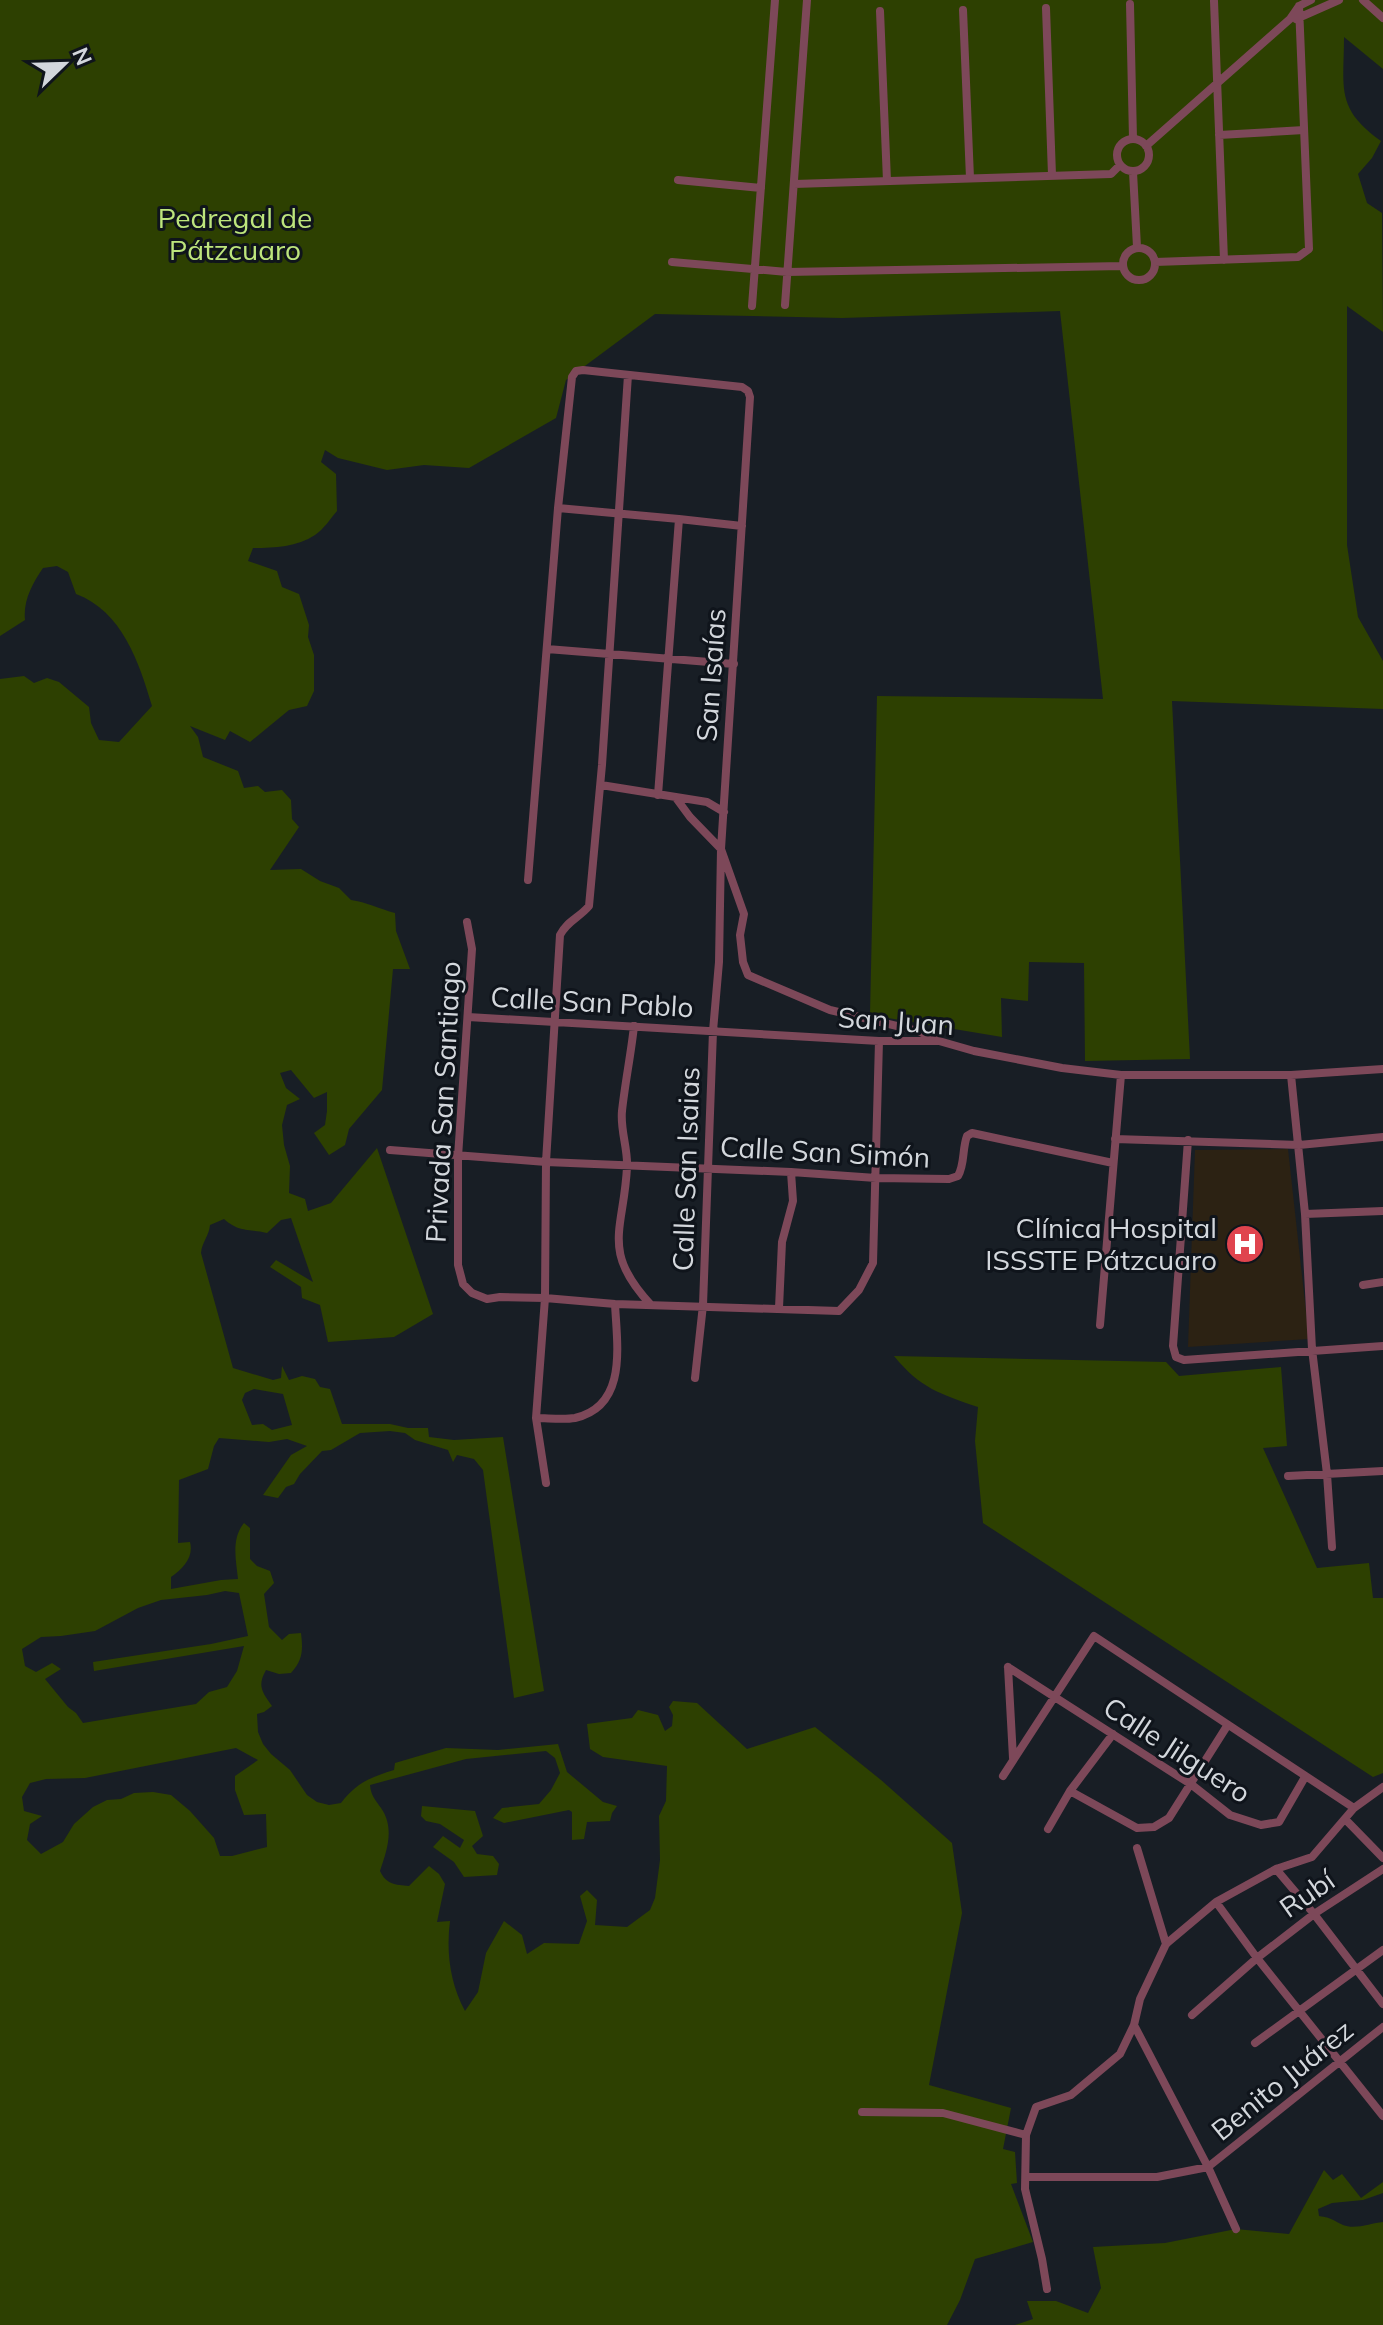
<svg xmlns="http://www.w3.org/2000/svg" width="1383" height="2325" viewBox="0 0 1383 2325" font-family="Mulish,sans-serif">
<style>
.medical{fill:#2c2213}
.green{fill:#2d4001;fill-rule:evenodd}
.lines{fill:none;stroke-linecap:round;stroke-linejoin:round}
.minor{stroke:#7d4859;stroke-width:8}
.labels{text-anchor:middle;stroke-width:6;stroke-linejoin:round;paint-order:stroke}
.park-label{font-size:28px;fill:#bde57c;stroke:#0f141b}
.street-label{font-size:28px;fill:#d3d7dc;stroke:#0f141b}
.poi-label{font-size:28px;fill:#d3d7dc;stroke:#0f141b;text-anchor:end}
</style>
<rect width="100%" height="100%" fill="#181e25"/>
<path class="medical" d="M1288,1149L1309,1339L1188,1347L1195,1150Z"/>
<path class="green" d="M0,0H1383V69L1344,37C1344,88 1335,108 1381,141L1372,158L1358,174L1367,203L1382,213L1383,332L1347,306V545L1358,617L1383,661V709L1172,701L1190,1059L1085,1061L1084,963L1029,962L1028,1001L1001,998L1002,1037L870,1015L877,696L1103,699L1060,311L842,318L655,314L566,380L556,418L469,468L424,465L387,470L338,458L325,450L321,462L336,474L337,511C331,518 324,529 315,535C297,547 274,548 253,548L248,561L277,571L282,587L299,594L309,625L308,637L314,655V691L307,706L289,710L250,742L230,731L225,740L190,726L198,737L203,757L238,771L244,788L258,786L265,792L282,790L291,800L292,819L299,827L270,870L301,869L320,881L339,888L351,900C366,902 380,909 395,913L396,931L410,969H393L382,1090L349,1129L345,1145L329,1155L314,1133L325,1125L327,1111V1092L314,1098L291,1070L280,1073L286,1088L300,1099L287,1105L282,1125L284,1145L290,1166L289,1193L305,1199L308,1211L331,1203L377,1148L433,1314L394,1337L328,1342L320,1305L302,1298L301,1287L270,1267L276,1260L313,1282L291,1218L281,1220L267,1233C247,1228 240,1233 224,1219L210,1225C209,1236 202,1242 201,1253L233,1368L273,1380L281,1378L282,1366L289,1380L302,1376L315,1379L320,1387L330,1389L342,1424H390L408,1428H428L429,1437L454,1440L503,1437L544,1691L514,1698L483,1470L474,1459L457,1455L453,1462L448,1450L415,1440L405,1433L390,1431L360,1433L331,1450L322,1451L300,1474L294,1484L286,1487L278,1498L263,1495L291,1455L307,1446L287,1439L269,1442L219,1438L214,1446L208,1469L179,1480L178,1543L190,1542C194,1557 183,1569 171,1577V1589L221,1580L238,1579C236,1560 231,1539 244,1523L250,1528V1559L257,1566L270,1571L274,1583L264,1594L269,1627L282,1640L289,1634L301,1633C303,1650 303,1660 291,1673L279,1674L266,1670C257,1686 262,1692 272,1706L264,1712L257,1714L258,1732L263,1744L271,1754L290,1770L307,1795L317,1802L329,1805L341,1803C356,1783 371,1777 394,1770L395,1763L446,1748L498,1750L558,1744L567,1772L603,1802L617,1806L612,1813L610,1821L587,1822L584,1839L572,1840V1812L569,1810L504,1823L493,1818L502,1808L539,1804L551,1790L560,1773L555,1758L546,1751L466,1759L370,1785C371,1796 375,1799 381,1808C395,1828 387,1850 380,1871C386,1884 395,1885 409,1886L429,1866L439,1874L445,1884L437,1922L450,1921C446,1952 450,1983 465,2011L478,1992L486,1953L504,1921L522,1935L527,1954L544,1943L579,1944L587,1921L580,1896L587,1890L597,1900L595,1925L627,1927L650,1910L655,1898L660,1860L659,1816L666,1801L667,1766L603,1757L590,1749L587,1724L632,1718L638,1710L658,1715L665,1731L672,1726L673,1715L669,1707L673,1701L697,1703L747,1749L815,1727L881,1780L952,1843L962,1913L929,2085L1011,2108L1003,2149L1015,2152L1017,2183L1011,2184L1033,2242L975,2259L960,2300L947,2325H0V679L24,676L34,683L47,678L59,682L89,707L91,723L99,740L119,742L152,706C139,662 122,611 76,594L68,572L57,566L43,568C32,584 23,601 25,620L0,636ZM254,1389L283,1394L292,1425L272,1430L263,1424L252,1425L242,1400L245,1393ZM225,1591L239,1593L248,1636L211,1644L93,1662L94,1671L244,1646L237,1671L227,1687L209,1692L196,1704L83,1723L76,1713L68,1707L45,1679L61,1669L52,1663L36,1672L25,1666L22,1649L41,1637L61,1636L95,1631L138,1608L161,1600L207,1595ZM236,1748L258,1760L235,1776V1790L244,1815L266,1814L267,1847L232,1856H220L214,1838L190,1811L171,1795L153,1792L134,1793L121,1799L107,1800L93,1807L74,1824L63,1842L41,1854L27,1840L30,1824L42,1816L24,1811L22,1797L30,1783L46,1779L85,1778Z
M894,1356L1166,1362L1179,1376L1281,1367L1287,1446L1263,1448L1317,1568L1369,1563L1373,1598H1383V1773L1373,1777L983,1523L975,1441L978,1407C940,1394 920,1388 894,1356Z
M422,1806L475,1811L483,1836L472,1846L477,1854L493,1856L499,1864L497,1875L464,1877L454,1862L433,1847L443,1836L460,1848L464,1840L440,1824L426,1821L421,1816Z
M1324,2170L1333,2180L1342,2174L1361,2198L1383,2182V2193L1363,2200L1332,2203L1318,2209L1319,2216C1333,2218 1332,2220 1343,2225C1355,2230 1371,2223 1383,2222V2325H1015L1033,2319L1027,2301H1056L1088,2313L1101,2288L1093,2247L1165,2243L1236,2229L1289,2234Z"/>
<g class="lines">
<path class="minor" d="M1363,0L1383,18
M1214,1L1224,260
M1130,4L1133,139
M1046,8L1052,175
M963,10L970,178
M880,11L887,181
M1296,19L1339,0
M1219,135L1304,130
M1117 155a16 16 0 1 1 32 0a16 16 0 1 1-32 0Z
M1146,146L1290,19L1299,6L1311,0
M1133,172L1137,247
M678,180L761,188
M794,184L1111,174L1120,165
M1123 264a16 16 0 1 1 32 0a16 16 0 1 1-32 0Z
M672,262L787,272L1122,266
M1155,262L1298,257L1309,249L1299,6
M785,305L807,0
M752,306L775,0
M558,508L679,519
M547,649L734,664
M601,785L707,802L724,812
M658,795L679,519L742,526
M676,798L690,817L721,849L744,914L740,935L743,962L748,975L830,1010L918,1031L937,1040
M528,880L558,508L572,377L576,371L583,370L742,387L748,391L750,397L721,849L719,962L713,1031L703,1305L695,1378
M467,922L472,949L458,1157V1265L463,1284L472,1293L487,1299L500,1297L545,1298L615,1304L839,1311L859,1290L873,1263L879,1041
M468,1017L879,1041H939L974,1051L1062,1068L1121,1075H1291L1383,1069
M634,1026C631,1054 625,1083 622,1111C620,1130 628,1148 627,1167C624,1230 600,1250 651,1305
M1291,1075L1305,1214L1312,1349L1327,1474L1332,1547
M1115,1139L1299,1145L1383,1137
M1188,1140L1173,1346L1176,1357L1184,1360L1383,1346
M390,1150L546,1162L791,1172L876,1178L949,1179L958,1176C965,1164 962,1149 967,1136L972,1133L1113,1163
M1305,1214L1383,1211
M1363,1285L1383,1282
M779,1308L782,1242L793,1201L791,1172
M1100,1325L1121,1075
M536,1418C548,1418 563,1420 575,1418C628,1406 617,1345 615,1304
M1288,1476L1383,1471
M546,1483L536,1418L545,1298L546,1162L560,935C567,921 579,918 589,906L602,765L628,375
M1008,1667L1192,1785L1230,1815L1261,1825L1279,1822L1305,1777
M1008,1667L1013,1758
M1003,1776L1094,1636L1354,1808
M1070,1791L1137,1828L1154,1827L1169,1818L1227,1726
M1345,1819L1383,1858
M1048,1829L1070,1791L1113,1734
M1137,1848L1166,1944
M1276,1869L1314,1914L1383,2004
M1216,1902L1257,1958L1383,2116
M1192,2015L1257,1958L1314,1914L1383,1869
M1134,2025L1208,2167L1236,2229
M1255,2043L1383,1950
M862,2112L943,2113L1026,2135
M1026,2177H1157L1208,2167L1383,2027
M1047,2289L1042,2259L1025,2189L1026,2135L1036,2107L1071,2095L1120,2054L1134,2025L1140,1999L1166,1944L1216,1902L1276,1869L1312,1857L1354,1808L1383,1787"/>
</g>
<defs>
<g id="hospital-disc" transform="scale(2)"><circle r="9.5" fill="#e0444e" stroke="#0f141b"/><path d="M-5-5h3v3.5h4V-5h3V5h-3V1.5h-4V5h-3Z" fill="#fff"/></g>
</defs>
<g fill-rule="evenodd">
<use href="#hospital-disc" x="1245" y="1244"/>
</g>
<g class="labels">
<g class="park-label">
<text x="235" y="228">Pedregal de<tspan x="235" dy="32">Pátzcuaro</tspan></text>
</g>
<g class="street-label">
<text transform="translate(711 675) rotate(-86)" y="10">San Isaías</text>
<text transform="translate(592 1002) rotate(3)" y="10">Calle San Pablo</text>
<text transform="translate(896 1021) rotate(4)" y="10">San Juan</text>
<text transform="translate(443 1102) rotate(-87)" y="10">Privada San Santiago</text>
<text transform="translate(825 1152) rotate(3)" y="10">Calle San Simón</text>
<text transform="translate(686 1169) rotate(-88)" y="10">Calle San Isaias</text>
<text transform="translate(1177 1750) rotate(33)" y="10">Calle Jilguero</text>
<text transform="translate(1307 1894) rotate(-35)" y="10">Rubí</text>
<text transform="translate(1282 2080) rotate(-39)" y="10">Benito Juárez</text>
</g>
<g class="poi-label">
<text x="1217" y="1238">Clínica Hospital<tspan x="1217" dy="32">ISSSTE Pátzcuaro</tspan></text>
</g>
</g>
<g transform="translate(64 64) rotate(67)" stroke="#0f141b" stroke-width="6" paint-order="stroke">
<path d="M0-6L14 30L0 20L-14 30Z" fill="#d3d7dc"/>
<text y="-12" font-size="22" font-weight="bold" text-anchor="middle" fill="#d3d7dc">N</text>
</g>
</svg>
